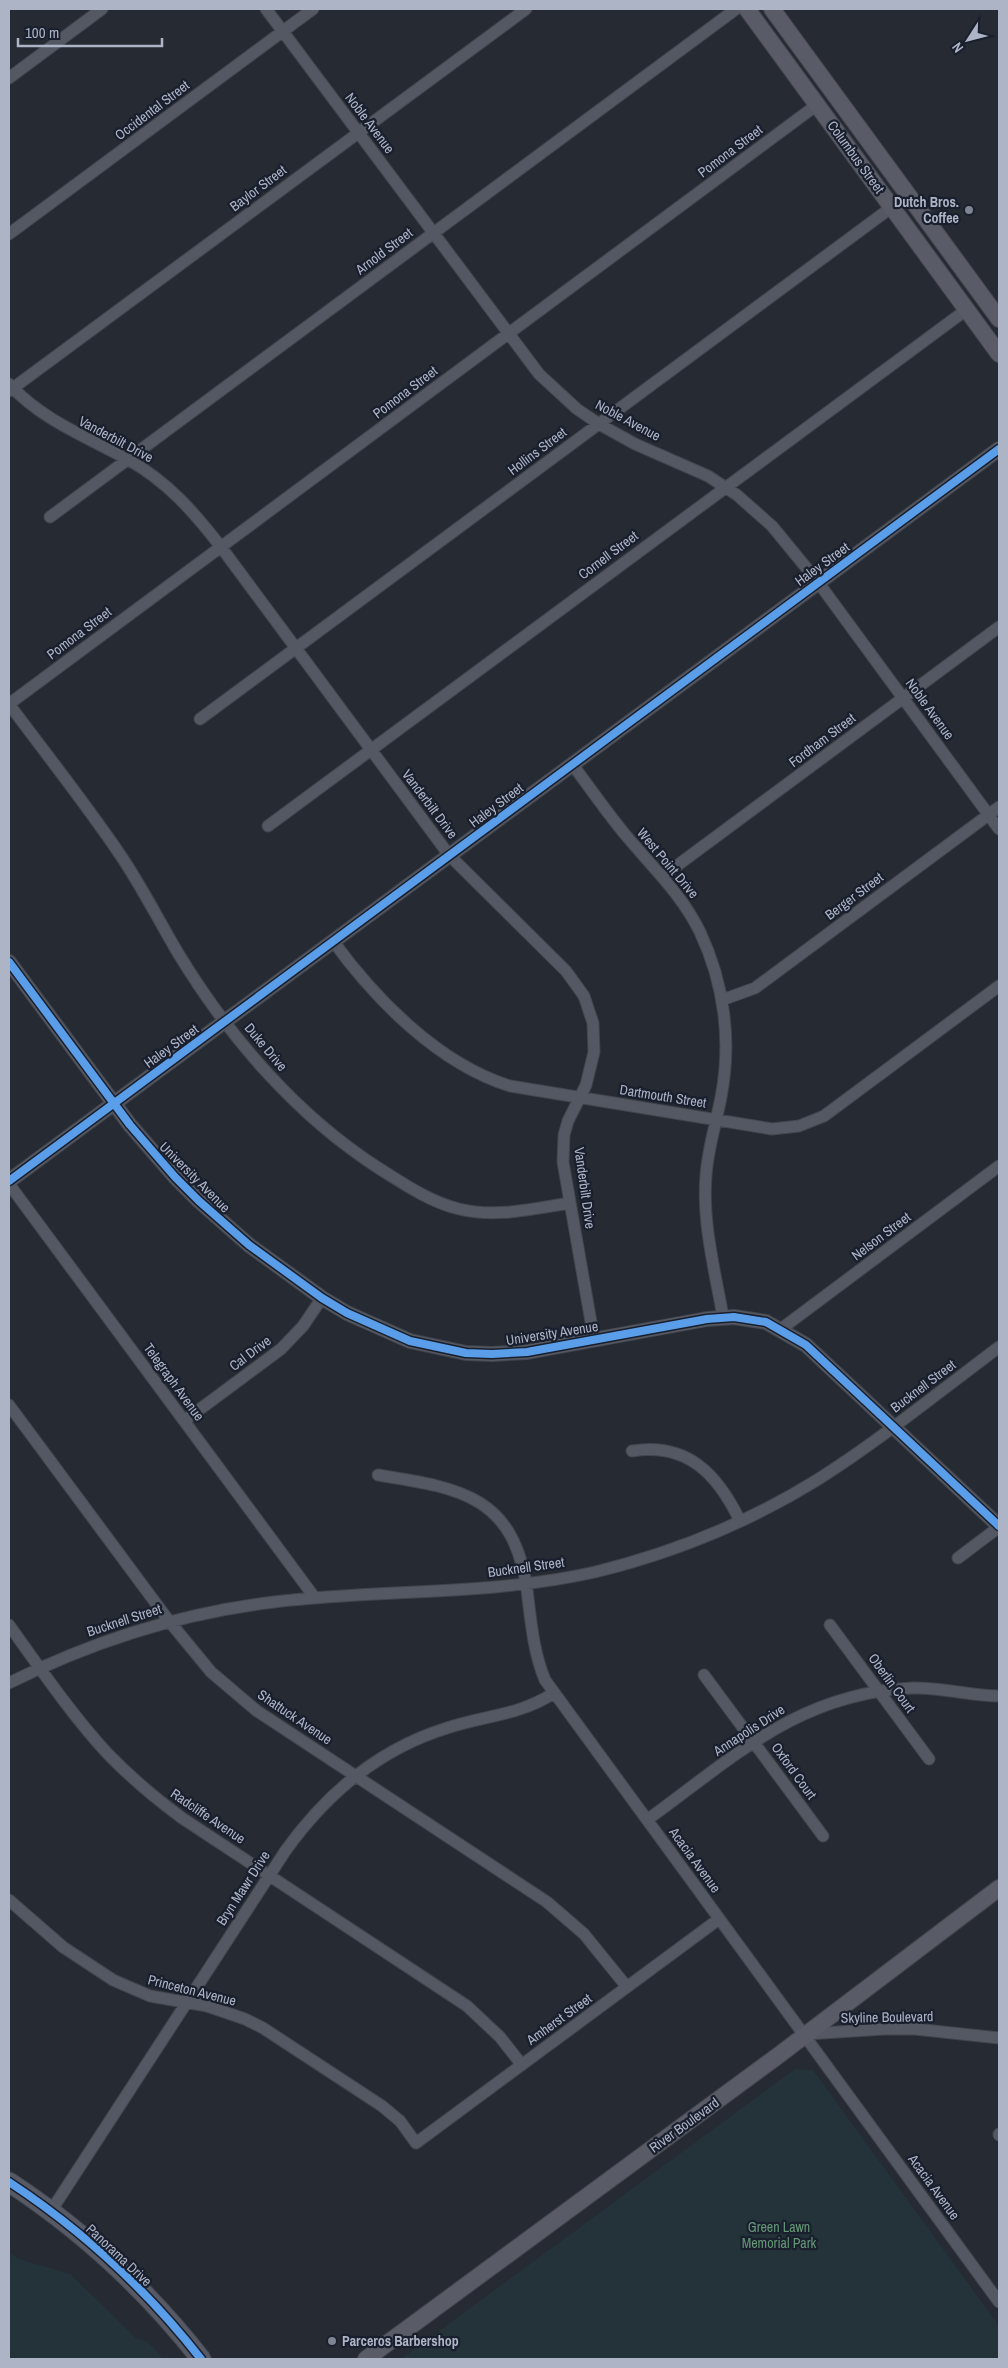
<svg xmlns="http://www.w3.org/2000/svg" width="1008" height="2368" viewBox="0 0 1008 2368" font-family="'Archivo Narrow',sans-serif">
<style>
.green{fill:#233339}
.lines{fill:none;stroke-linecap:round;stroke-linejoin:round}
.minor-casing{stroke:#42454c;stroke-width:13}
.tertiary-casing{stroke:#42454c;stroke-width:16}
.secondary-casing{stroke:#42454c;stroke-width:18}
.primary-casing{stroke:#434750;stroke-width:21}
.minor{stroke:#545862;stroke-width:11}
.tertiary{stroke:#545862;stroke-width:14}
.secondary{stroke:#595c66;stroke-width:16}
.primary{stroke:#575a64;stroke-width:19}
.cycleway-casing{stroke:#191f2d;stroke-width:11}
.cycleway{stroke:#5a9eea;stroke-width:8}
.poi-dot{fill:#7e8493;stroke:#191f2d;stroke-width:2}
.labels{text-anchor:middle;stroke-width:4.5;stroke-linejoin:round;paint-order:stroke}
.street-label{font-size:14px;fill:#adb4c6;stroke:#191f2d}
.poi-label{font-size:14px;font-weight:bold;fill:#adb4c6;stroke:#191f2d;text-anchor:end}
.park-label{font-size:14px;fill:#649776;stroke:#191f2d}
</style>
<rect width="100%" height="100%" fill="#262a33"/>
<path class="green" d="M795,2069L813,2070L999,2326V2359H401Z
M9,2252L19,2259L70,2274L136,2338C149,2341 156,2349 163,2359H9Z"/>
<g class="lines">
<g class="minor-casing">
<path id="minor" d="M266,9L539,374L577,409L599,424L635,444L708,476L737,495L772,526L818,582L999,829
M9,78L102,9
M9,234L313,9
M9,384C42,420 85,436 127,459C167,481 194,512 221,547L449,855L566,971L584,996L593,1023L594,1052L586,1085L568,1121L564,1135L563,1162L594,1339
M9,391L526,9
M50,517L736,9
M9,704L818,104
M9,704C46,754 86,804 121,856C142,887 159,921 178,953C229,1037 297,1116 380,1169C404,1184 430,1202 459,1209C496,1218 532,1209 570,1203
M200,719L892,207
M572,764C591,789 609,816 629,839C655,870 682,895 700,932C724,983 732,1041 721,1097C716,1124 708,1148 706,1175C702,1223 715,1271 723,1317
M268,826L966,310
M663,876L999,627
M333,941C376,1000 439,1064 510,1086L772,1129L799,1126L824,1116L999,986
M722,1000L755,988L999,807
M9,1184L315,1598
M781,1329L999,1166
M9,1405L169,1621L211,1672L257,1711L547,1902L584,1934L627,1987
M184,1421L281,1349L303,1326L322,1298
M632,1451C688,1442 718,1475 740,1521
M378,1475C459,1488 514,1495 527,1590C531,1621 533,1651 545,1680L999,2302
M958,1558L999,1527
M9,1625C40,1668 71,1714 107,1753C130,1777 155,1798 182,1818L467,2006L500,2037L522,2065
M830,1625L929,1759
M704,1675L823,1836
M9,1683C93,1641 181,1613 274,1602C381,1589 489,1596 595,1572C673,1553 749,1522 817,1480C880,1440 939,1392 999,1347
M647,1820C734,1757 799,1693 912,1688C942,1687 970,1696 999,1696
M9,1900L63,1947L113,1980L150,1996L207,2006L245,2019L263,2028L382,2106L400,2121L416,2143L719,1919
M807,2034L884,2029H915L999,2038
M999,2134V2135
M51,2211L286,1850C327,1793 379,1749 447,1728C486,1715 518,1716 554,1693"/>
</g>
<g class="tertiary-casing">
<path id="tertiary" d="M9,962L130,1125L175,1177L199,1201L249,1245L322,1298L347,1313L410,1341L466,1353L492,1354L527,1352L707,1319L734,1317L766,1322L806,1345L999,1526
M9,1181L999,449"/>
</g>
<g class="secondary-casing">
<path id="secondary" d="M747,9L999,354
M772,9L999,319
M366,2359L779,2055L999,1888"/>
</g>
<g class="primary-casing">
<path id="primary" d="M9,2182C82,2230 147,2290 201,2359"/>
</g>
<use href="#minor" class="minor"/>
<use href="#tertiary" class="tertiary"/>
<use href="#secondary" class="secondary"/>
<use href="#primary" class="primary"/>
<g class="cycleway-casing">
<path id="cycleway" d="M9,962L130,1125L175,1177L199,1201L249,1245L322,1298L347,1313L410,1341L466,1353L492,1354L527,1352L707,1319L734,1317L766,1322L806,1345L999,1526
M9,1181L999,449
M9,2182C82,2230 147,2290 201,2359"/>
</g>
<use href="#cycleway" class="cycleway"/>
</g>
<g class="poi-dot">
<circle cx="969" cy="210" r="5"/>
<circle cx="332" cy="2341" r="5"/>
</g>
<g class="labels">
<g class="street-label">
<text transform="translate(152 110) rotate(-37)" y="5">Occidental Street</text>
<text transform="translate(370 123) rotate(53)" y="5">Noble Avenue</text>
<text transform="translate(730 151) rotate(-37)" y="5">Pomona Street</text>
<text transform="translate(856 157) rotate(54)" y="5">Columbus Street</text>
<text transform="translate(258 188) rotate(-37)" y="5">Baylor Street</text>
<text transform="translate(384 251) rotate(-37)" y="5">Arnold Street</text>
<text transform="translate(405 392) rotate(-37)" y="5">Pomona Street</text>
<text transform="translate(628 420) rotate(28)" y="5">Noble Avenue</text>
<text transform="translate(116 439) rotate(28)" y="5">Vanderbilt Drive</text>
<text transform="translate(537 451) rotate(-37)" y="5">Hollins Street</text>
<text transform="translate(608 555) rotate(-37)" y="5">Cornell Street</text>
<text transform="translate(822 564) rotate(-36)" y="5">Haley Street</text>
<text transform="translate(79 633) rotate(-37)" y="5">Pomona Street</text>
<text transform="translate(930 709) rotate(54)" y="5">Noble Avenue</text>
<text transform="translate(822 740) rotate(-37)" y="5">Fordham Street</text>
<text transform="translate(430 804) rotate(53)" y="5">Vanderbilt Drive</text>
<text transform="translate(496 805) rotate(-37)" y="5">Haley Street</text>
<text transform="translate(668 863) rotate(50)" y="5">West Point Drive</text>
<text transform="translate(854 896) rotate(-37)" y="5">Berger Street</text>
<text transform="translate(171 1046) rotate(-36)" y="5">Haley Street</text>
<text transform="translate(266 1047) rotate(50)" y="5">Duke Drive</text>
<text transform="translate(663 1096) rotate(9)" y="5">Dartmouth Street</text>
<text transform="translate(195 1177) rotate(45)" y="5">University Avenue</text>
<text transform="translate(585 1188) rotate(82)" y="5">Vanderbilt Drive</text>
<text transform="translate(881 1236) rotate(-37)" y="5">Nelson Street</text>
<text transform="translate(552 1333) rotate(-9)" y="5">University Avenue</text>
<text transform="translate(250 1353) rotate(-37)" y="5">Cal Drive</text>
<text transform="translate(174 1382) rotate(54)" y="5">Telegraph Avenue</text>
<text transform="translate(923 1386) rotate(-37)" y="5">Bucknell Street</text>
<text transform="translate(526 1567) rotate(-8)" y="5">Bucknell Street</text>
<text transform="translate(124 1620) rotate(-18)" y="5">Bucknell Street</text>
<text transform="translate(892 1683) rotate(54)" y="5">Oberlin Court</text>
<text transform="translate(295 1717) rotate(34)" y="5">Shattuck Avenue</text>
<text transform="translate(749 1730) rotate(-33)" y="5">Annapolis Drive</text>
<text transform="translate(794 1771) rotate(54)" y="5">Oxford Court</text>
<text transform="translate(208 1816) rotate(34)" y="5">Radcliffe Avenue</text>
<text transform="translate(695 1860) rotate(54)" y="5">Acacia Avenue</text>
<text transform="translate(243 1888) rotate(-57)" y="5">Bryn Mawr Drive</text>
<text transform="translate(192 1990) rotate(14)" y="5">Princeton Avenue</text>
<text transform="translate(887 2017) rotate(-1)" y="5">Skyline Boulevard</text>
<text transform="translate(559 2019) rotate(-36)" y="5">Amherst Street</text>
<text transform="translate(684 2125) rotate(-36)" y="5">River Boulevard</text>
<text transform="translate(934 2187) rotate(54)" y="5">Acacia Avenue</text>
<text transform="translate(119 2255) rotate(43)" y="5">Panorama Drive</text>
</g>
<g class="poi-label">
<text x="959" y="207">Dutch Bros.<tspan x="959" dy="16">Coffee</tspan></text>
<text x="342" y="2346" text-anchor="start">Parceros Barbershop</text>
</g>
<g class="park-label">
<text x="779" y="2232">Green Lawn<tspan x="779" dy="16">Memorial Park</tspan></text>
</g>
</g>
<rect width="1008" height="2368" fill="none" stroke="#adb4c6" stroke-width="20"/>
<g transform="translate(968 40) rotate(234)" stroke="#191f2d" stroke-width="4" paint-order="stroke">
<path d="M0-4L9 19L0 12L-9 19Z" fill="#adb4c6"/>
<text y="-8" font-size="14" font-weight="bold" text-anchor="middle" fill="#adb4c6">N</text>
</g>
<path d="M18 38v8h144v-8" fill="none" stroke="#adb4c6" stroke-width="2.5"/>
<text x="25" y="38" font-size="15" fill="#adb4c6" stroke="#191f2d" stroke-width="4" paint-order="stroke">100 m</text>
</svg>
